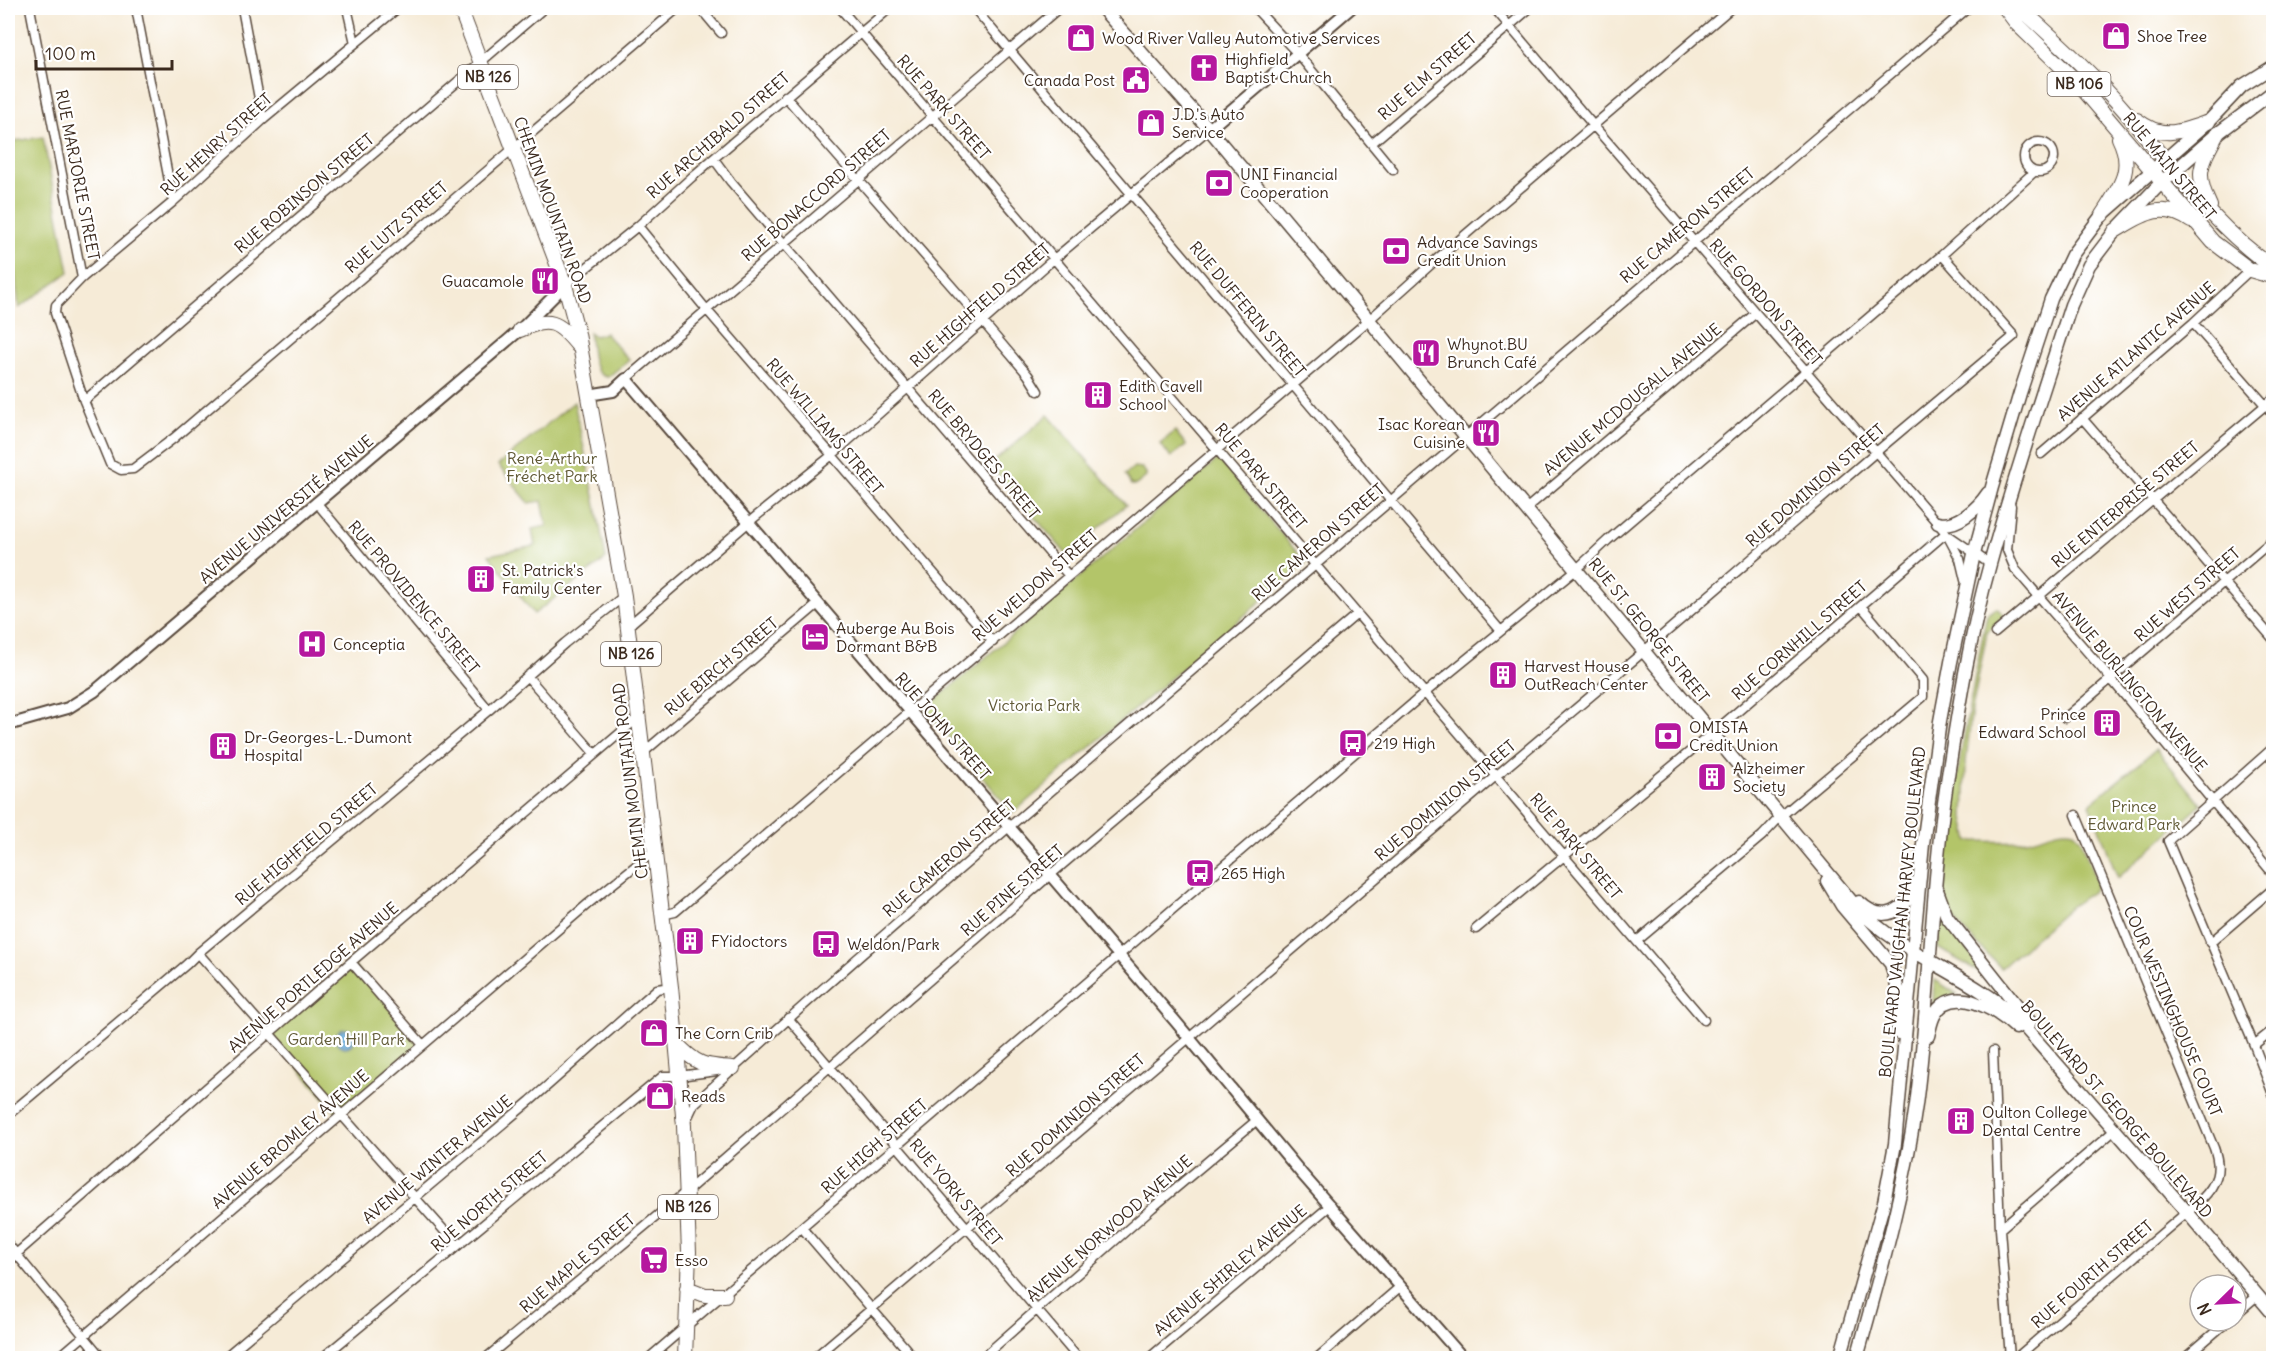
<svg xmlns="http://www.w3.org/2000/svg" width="2281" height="1366" viewBox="0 0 2281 1366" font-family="Delius,sans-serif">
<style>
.green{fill:#b3c569;stroke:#777844;stroke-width:1.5}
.water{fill:#5ea3d3;stroke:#4c6678;stroke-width:1.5}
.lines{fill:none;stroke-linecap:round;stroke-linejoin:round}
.minor-casing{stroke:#57473a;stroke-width:11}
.tertiary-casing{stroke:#57473a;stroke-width:14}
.secondary-casing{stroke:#57473a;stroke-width:15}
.primary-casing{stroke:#57473a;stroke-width:16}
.minor{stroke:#fff;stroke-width:8}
.tertiary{stroke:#fff;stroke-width:10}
.secondary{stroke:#fff;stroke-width:12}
.primary{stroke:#fff;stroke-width:14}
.labels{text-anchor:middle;stroke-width:4.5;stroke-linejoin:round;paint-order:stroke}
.shield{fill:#fff;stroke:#766a62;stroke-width:1.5}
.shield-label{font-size:15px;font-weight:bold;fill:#3b2a1e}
.poi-label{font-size:16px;fill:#3b2a1e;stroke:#fff;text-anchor:start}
.street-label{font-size:16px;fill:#3b2a1e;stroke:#fff}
.park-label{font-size:16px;fill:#5f5834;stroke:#fff}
</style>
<rect width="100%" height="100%" fill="#fff"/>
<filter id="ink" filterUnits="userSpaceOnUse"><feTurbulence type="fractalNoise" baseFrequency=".0167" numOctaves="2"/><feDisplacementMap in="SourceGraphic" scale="12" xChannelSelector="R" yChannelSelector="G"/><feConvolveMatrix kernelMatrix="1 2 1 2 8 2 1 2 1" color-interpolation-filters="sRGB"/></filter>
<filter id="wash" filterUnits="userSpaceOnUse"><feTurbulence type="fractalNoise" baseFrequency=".008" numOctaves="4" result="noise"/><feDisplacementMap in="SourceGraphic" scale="24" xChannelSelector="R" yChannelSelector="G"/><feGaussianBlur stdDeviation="1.35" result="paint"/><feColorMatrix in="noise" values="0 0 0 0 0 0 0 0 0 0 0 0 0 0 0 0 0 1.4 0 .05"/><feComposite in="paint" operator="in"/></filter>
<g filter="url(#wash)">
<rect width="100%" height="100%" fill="#f6ebd7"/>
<path class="green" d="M43,137L69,272L19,308L8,216V142Z
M589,332L595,336L605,333L629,360L608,377C590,376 592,347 589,332Z
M574,402C585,454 597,506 606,559L534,614L489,555L535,546L532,529L547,526L542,501L529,503L498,465Z
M1048,415L1126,505L1067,555L990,465Z
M1175,431L1186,445L1171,457L1160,444Z
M1218,459L1306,563L1013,813L925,709Z
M1134,467L1142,468L1146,473V477L1136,485H1131L1125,475Z
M1997,608L2004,616L1987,632L1971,715L1966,762L1964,818L1969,841C1988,841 2008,843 2027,840C2043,837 2057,827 2074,831L2081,840L2097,884L2092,892L2070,907L2001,968C1982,947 1952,926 1945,898C1940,878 1947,845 1950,825C1960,754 1973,684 1987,614Z
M2156,749L2201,804L2118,878L2090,804Z
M1944,921L1988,974L1986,976L1938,948L1940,924Z
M351,962L423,1045L340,1116L270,1035Z
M1934,980H1935L1957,994L1950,996L1933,1006Z"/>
<path class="water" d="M336 1038a9 9 0 1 1 18 0a9 9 0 1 1-18 0Z"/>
</g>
<g filter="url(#ink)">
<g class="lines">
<g class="minor-casing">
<path id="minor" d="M30,8L82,278
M136,8L173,202
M242,8L263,120
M347,8L355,43
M398,8L263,120L173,202L82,278L56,305L55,313L84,401L110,464L121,470L133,469L174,438L678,8
M700,8L721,33
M840,8L1704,1020
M974,8L1500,630
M1255,8L1298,54L1393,170
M1494,8L1593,125L1946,533L1960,559L1965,580
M785,96L983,322L1028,375L1038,391
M2024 157a15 15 0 1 1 30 0a15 15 0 1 1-30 0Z
M1372,143L1530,8
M714,159L731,182L1069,576
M638,226L706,309L993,642
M565,285L638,226L692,177L890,8
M2193,323L2274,415
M626,379L1059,8
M84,401L544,8
M2082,418L2274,640
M2041,454L2193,323L2250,270
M316,502L489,710
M2011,506L2007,550L2015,569L2111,679L2274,875
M1527,508L1756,313
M1951,537L1990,564
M628,626L749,522L831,456L1048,264L1209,129
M1995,633L2274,398
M527,676L594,753
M2065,718L2274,539
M2274,747L2168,841L2254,1045L2274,1097
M644,752L818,604
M662,915L675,912L1369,320L1437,259L1731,8
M1476,929L1722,725L1946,533
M1637,941L1762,836L1780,817L1923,697V680L1861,606
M2210,943L2274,888
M198,953L457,1245
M351,962L423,1045
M788,1018L1078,1358
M2254,1045L2274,1029
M1993,1051L2000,1229L2010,1358
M8,1115L187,964L198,953L489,710L565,643L624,596
M686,1121L694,1104C896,920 1106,745 1313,567C1531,380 1749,193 1968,8
M802,1228L914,1358
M2000,1229L2115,1130
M8,1244L102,1358
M8,1261L351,962L639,717
M2236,1314L2257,1296
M58,1358L589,903L654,851
M224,1358L530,1101L657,989L671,987
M322,1358L663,1076H679L717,1071
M486,1358L687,1191L1049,876L1357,614
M649,1358L1426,692L1577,569L1608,540L1942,255L2034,172
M814,1358L1497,775L1636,658L1876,452L2014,336L1942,255
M982,1358L1152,1208L1257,1120
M1149,1358L1331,1205
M1317,1358L1401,1286
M2016,1358L2201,1200C2217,1184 2222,1170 2214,1148L2076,815
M2185,1358L2228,1321"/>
</g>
<g class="tertiary-casing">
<path id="tertiary" d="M1209,129L1351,8
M588,395L613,391L626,379L1176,1022L1302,1174L1463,1358
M8,725L68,708L95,691L520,330L565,285"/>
</g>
<g class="secondary-casing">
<path id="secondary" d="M1102,8L1209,129L1369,320L1857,908C1902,954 1966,974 2014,1015L2187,1212L2274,1315
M1938,523C1957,528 1978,508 1988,493
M1827,881L1842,906L1891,964L1898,990V1033
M1937,890L1947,917L2030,1022
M1859,902C1883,925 1907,912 1914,883
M1928,1036C1930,1029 1931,1020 1935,1014C1953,982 1998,1011 2016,1028
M1840,1358L1884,1202L1895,1144L1923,844L1940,721L1951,662L1974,554L1992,487L2020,393L2051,299L2072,255L2102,215L2208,122L2242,86L2274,66
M1857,1358C1880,1275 1904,1192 1916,1105C1930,998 1931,889 1947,782C1958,709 1970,635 1990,564C2014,477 2043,391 2071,305L2089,265L2115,231L2162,182L2217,134L2274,91"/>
</g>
<g class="primary-casing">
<path id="primary" d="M460,8L565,285L578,334L624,596L671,987L684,1126L689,1252L685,1358
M2005,8L2017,24L2076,81L2213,242L2250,270L2274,277
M2020,8C2056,40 2092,73 2124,110C2171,165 2213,227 2274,268
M2137,120C2162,140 2180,132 2208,122
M2210,206C2194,173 2201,164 2217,134
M2102,215C2119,188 2135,170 2119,138
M2115,231C2142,215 2161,200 2191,221
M520,330C549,316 559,322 578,346
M676,1043C697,1065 703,1066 733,1068
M687,1288L705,1295H725"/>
</g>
<use href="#minor" class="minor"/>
<use href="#tertiary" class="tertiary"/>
<use href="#secondary" class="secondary"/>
<use href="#primary" class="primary"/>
</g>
</g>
<defs>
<g id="shop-square" transform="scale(1.5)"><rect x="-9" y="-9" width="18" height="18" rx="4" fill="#b5179e" stroke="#fff"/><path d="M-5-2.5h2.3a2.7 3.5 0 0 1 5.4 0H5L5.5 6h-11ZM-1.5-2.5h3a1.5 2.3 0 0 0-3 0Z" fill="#fff"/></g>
<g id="church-square" transform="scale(1.5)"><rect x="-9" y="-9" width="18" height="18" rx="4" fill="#b5179e" stroke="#fff"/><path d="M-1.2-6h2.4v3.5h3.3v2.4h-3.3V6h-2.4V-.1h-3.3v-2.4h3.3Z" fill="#fff"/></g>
<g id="civic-square" transform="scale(1.5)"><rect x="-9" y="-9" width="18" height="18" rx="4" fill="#b5179e" stroke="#fff"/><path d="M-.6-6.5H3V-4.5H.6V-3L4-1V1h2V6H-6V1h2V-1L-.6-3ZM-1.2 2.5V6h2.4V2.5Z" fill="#fff"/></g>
<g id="bank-square" transform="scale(1.5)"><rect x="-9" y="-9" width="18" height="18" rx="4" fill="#b5179e" stroke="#fff"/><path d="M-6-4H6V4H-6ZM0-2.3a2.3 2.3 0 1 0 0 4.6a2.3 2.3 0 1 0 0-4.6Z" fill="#fff"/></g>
<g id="restaurant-square" transform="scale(1.5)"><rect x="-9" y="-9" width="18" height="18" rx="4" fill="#b5179e" stroke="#fff"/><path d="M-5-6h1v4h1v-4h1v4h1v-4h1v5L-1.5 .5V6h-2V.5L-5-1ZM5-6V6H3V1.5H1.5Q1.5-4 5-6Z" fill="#fff"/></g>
<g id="building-square" transform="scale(1.5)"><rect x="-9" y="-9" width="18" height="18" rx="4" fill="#b5179e" stroke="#fff"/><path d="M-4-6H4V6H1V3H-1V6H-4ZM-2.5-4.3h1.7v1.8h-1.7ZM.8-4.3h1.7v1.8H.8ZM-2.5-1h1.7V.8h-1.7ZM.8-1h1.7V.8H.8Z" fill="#fff"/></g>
<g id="hotel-square" transform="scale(1.5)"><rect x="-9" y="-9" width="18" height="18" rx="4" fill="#b5179e" stroke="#fff"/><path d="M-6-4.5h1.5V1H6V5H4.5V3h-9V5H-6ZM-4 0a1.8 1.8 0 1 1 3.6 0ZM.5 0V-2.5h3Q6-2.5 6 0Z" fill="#fff"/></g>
<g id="hospital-square" transform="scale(1.5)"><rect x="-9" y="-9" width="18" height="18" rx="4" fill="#b5179e" stroke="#fff"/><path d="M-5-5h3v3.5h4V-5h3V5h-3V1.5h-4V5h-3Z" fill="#fff"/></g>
<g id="bus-square" transform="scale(1.5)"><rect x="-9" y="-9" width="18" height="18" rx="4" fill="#b5179e" stroke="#fff"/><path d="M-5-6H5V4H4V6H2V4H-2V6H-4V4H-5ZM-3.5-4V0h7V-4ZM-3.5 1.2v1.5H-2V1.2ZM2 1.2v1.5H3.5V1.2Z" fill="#fff"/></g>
<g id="supermarket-square" transform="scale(1.5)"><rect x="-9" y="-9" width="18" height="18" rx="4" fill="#b5179e" stroke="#fff"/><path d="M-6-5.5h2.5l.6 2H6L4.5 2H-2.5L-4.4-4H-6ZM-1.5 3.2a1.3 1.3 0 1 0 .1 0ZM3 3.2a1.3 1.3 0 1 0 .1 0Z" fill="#fff"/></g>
</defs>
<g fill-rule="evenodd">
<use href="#shop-square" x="2116" y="36"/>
<use href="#shop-square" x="1081" y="38"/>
<use href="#church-square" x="1204" y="68"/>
<use href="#civic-square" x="1136" y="80"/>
<use href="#shop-square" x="1151" y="123"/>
<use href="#bank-square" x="1219" y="183"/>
<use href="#bank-square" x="1396" y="251"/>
<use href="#restaurant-square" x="545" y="281"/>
<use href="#restaurant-square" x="1426" y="353"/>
<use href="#building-square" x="1098" y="395"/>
<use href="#restaurant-square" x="1486" y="433"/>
<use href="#building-square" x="481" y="579"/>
<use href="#hotel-square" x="815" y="637"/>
<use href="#hospital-square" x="312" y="644"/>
<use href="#building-square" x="1503" y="675"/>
<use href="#building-square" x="2107" y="723"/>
<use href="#bank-square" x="1668" y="736"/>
<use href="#bus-square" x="1353" y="743"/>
<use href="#building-square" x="223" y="746"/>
<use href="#building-square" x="1712" y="777"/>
<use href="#bus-square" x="1200" y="873"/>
<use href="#building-square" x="690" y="941"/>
<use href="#bus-square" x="826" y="944"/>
<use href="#shop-square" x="654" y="1033"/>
<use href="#shop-square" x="660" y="1096"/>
<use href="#building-square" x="1961" y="1121"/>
<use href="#supermarket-square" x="654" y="1260"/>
</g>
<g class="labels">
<g class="shield">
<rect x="458" y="65" width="60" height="24" rx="4.5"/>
<rect x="2047.5" y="72" width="63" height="24" rx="4.5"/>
<rect x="601" y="642" width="60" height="24" rx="4.5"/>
<rect x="658" y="1195" width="60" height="24" rx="4.5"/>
</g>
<g class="shield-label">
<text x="488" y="82">NB 126</text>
<text x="2079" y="89">NB 106</text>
<text x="631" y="659">NB 126</text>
<text x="688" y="1212">NB 126</text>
</g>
<g class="poi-label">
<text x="2137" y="42">Shoe Tree</text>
<text x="1102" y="44">Wood River Valley Automotive Services</text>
<text x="1225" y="65">Highfield<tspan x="1225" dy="18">Baptist Church</tspan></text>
<text x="1115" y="86" text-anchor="end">Canada Post</text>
<text x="1172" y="120">J.D.'s Auto<tspan x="1172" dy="18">Service</tspan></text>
<text x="1240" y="180">UNI Financial<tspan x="1240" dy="18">Cooperation</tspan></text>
<text x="1417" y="248">Advance Savings<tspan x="1417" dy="18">Credit Union</tspan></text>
<text x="524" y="287" text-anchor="end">Guacamole</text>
<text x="1447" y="350">Whynot.BU<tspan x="1447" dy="18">Brunch Café</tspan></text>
<text x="1119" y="392">Edith Cavell<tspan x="1119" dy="18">School</tspan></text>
<text x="1465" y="430" text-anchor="end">Isac Korean<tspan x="1465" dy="18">Cuisine</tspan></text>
<text x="502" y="576">St. Patrick's<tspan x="502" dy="18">Family Center</tspan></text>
<text x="836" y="634">Auberge Au Bois<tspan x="836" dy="18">Dormant B&amp;B</tspan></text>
<text x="333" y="650">Conceptia</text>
<text x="1524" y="672">Harvest House<tspan x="1524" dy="18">OutReach Center</tspan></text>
<text x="2086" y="720" text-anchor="end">Prince<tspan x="2086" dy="18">Edward School</tspan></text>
<text x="1689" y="733">OMISTA<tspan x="1689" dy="18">Credit Union</tspan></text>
<text x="244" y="743">Dr-Georges-L.-Dumont<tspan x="244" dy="18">Hospital</tspan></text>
<text x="1374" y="749">219 High</text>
<text x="1733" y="774">Alzheimer<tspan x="1733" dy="18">Society</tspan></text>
<text x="1221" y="879">265 High</text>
<text x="711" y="947">FYidoctors</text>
<text x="847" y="950">Weldon/Park</text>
<text x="675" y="1039">The Corn Crib</text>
<text x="681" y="1102">Reads</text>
<text x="1982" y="1118">Oulton College<tspan x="1982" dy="18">Dental Centre</tspan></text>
<text x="675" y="1266">Esso</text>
</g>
<g class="street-label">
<text transform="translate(1427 76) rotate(-41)" y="6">RUE ELM STREET</text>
<text transform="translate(944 107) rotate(49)" y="6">RUE PARK STREET</text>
<text transform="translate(718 135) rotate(-41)" y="6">RUE ARCHIBALD STREET</text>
<text transform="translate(216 144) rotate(-42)" y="6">RUE HENRY STREET</text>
<text transform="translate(2170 166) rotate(50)" y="6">RUE MAIN STREET</text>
<text transform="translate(78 175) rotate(79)" y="6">RUE MARJORIE STREET</text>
<text transform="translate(304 193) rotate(-40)" y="6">RUE ROBINSON STREET</text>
<text transform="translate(816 195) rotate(-41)" y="6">RUE BONACCORD STREET</text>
<text transform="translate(553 210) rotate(70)" y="6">CHEMIN MOUNTAIN ROAD</text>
<text transform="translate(1687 225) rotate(-40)" y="6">RUE CAMERON STREET</text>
<text transform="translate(396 227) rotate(-41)" y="6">RUE LUTZ STREET</text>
<text transform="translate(1766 302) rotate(49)" y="6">RUE GORDON STREET</text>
<text transform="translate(980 305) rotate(-41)" y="6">RUE HIGHFIELD STREET</text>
<text transform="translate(1248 309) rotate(50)" y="6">RUE DUFFERIN STREET</text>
<text transform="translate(2136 351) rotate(-41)" y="6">AVENUE ATLANTIC AVENUE</text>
<text transform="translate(1632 399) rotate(-40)" y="6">AVENUE MCDOUGALL AVENUE</text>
<text transform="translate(825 426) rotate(50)" y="6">RUE WILLIAMS STREET</text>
<text transform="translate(984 454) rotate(50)" y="6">RUE BRYDGES STREET</text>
<text transform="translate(1261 476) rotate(50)" y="6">RUE PARK STREET</text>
<text transform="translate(1815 485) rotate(-41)" y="6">RUE DOMINION STREET</text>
<text transform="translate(2125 504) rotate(-40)" y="6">RUE ENTERPRISE STREET</text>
<text transform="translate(286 509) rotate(-40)" y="6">AVENUE UNIVERSITÉ AVENUE</text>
<text transform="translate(1318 542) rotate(-41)" y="6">RUE CAMERON STREET</text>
<text transform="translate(1035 585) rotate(-41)" y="6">RUE WELDON STREET</text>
<text transform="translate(2187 594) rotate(-41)" y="6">RUE WEST STREET</text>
<text transform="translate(414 597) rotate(50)" y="6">RUE PROVIDENCE STREET</text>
<text transform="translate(1649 630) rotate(51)" y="6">RUE ST. GEORGE STREET</text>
<text transform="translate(1799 640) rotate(-41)" y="6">RUE CORNHILL STREET</text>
<text transform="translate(721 666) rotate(-40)" y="6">RUE BIRCH STREET</text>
<text transform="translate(2130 681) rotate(50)" y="6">AVENUE BURLINGTON AVENUE</text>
<text transform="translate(943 726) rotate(49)" y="6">RUE JOHN STREET</text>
<text transform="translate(630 781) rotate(-97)" y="6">CHEMIN MOUNTAIN ROAD</text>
<text transform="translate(1445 800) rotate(-40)" y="6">RUE DOMINION STREET</text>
<text transform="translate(306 844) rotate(-40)" y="6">RUE HIGHFIELD STREET</text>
<text transform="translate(1576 846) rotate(50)" y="6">RUE PARK STREET</text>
<text transform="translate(949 858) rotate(-41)" y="6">RUE CAMERON STREET</text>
<text transform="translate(1012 890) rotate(-41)" y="6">RUE PINE STREET</text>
<text transform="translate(1902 912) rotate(-84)" y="6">BOULEVARD VAUGHAN HARVEY BOULEVARD</text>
<text transform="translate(313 977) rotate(-41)" y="6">AVENUE PORTLEDGE AVENUE</text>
<text transform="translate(2173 1011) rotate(67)" y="6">COUR WESTINGHOUSE COURT</text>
<text transform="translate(2117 1109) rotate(49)" y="6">BOULEVARD ST. GEORGE BOULEVARD</text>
<text transform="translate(1075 1115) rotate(-41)" y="6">RUE DOMINION STREET</text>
<text transform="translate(290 1139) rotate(-41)" y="6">AVENUE BROMLEY AVENUE</text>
<text transform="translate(874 1146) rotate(-41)" y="6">RUE HIGH STREET</text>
<text transform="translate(437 1159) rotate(-40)" y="6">AVENUE WINTER AVENUE</text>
<text transform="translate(956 1192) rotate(50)" y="6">RUE YORK STREET</text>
<text transform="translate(489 1201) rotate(-40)" y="6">RUE NORTH STREET</text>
<text transform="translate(1109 1228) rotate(-41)" y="6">AVENUE NORWOOD AVENUE</text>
<text transform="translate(577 1263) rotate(-40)" y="6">RUE MAPLE STREET</text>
<text transform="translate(1230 1270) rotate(-40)" y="6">AVENUE SHIRLEY AVENUE</text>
<text transform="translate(2092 1274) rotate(-41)" y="6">RUE FOURTH STREET</text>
</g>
<g class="park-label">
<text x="552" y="464">René-Arthur<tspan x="552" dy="18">Fréchet Park</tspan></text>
<text x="1034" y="711">Victoria Park</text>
<text x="2134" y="812">Prince<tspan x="2134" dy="18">Edward Park</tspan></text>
<text x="346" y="1045">Garden Hill Park</text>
</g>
</g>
<rect width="2281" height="1366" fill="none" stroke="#fff" stroke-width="30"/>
<g transform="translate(2218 1303) rotate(246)"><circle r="28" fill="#ffffff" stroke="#b1aaa5" stroke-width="1.5"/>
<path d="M0-4.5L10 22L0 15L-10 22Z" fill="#b5179e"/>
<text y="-9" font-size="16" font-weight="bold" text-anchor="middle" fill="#3b2a1e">N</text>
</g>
<path d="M36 60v9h136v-9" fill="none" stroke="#3b2a1e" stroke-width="3"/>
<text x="45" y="60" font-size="18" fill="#3b2a1e" stroke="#ffffff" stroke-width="4.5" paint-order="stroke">100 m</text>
</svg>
